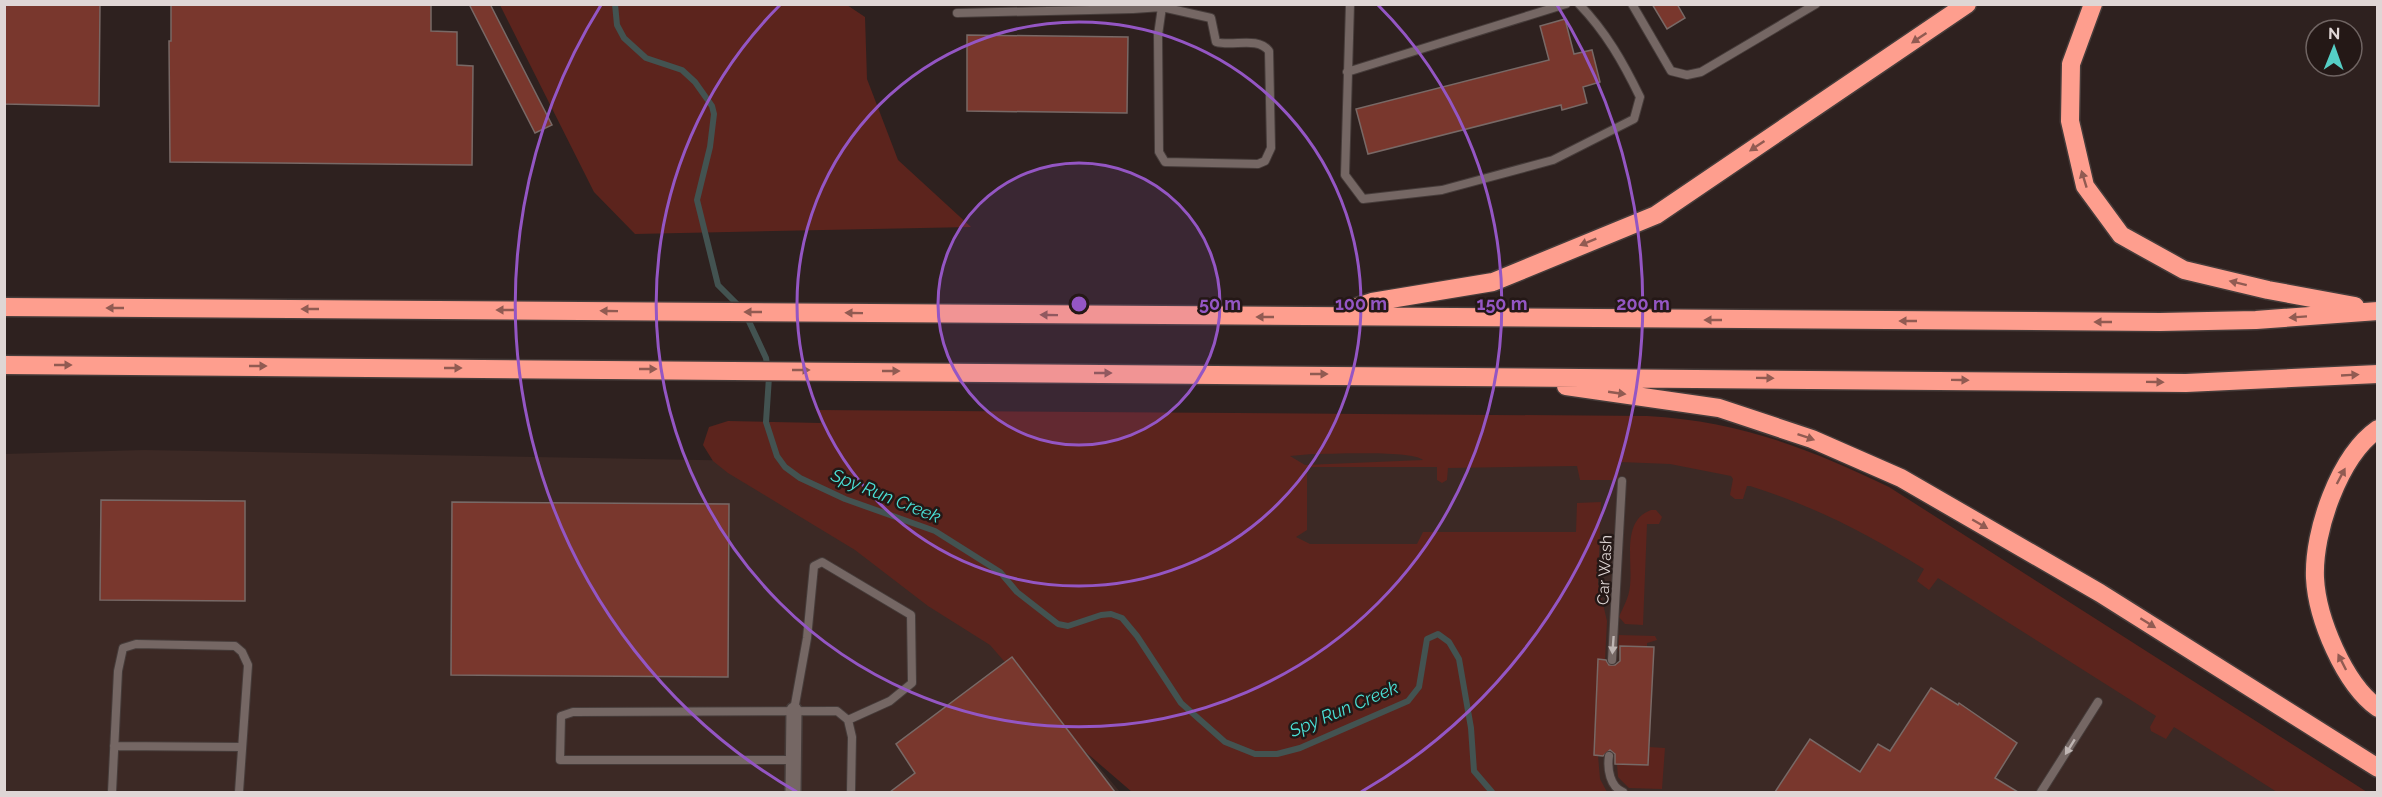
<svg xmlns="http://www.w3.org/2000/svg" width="2382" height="797" viewBox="0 0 2382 797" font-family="Raleway,sans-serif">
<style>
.built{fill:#3c2925}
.green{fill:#5c241d;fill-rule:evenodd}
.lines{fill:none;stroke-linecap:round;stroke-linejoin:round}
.stream{stroke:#435351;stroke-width:6}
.building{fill:#79372d;stroke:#786966;stroke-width:1.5}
.lane-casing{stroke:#463c3a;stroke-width:10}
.secondary-casing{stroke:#463c3a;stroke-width:18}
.highway-casing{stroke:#463c3a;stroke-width:21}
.lane{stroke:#756764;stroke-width:8}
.secondary{stroke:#756764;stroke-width:15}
.highway{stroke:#fe9e8e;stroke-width:18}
.oneway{fill:#915b52}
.oneway2{fill:#bfb5b3}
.ring{fill:none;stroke:#9456c4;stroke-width:3}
.labels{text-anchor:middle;stroke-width:5;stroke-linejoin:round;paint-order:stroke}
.street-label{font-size:16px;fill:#dfd6d5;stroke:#241816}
.water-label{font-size:18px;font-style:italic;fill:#4ae0d6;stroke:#241816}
.centre{fill:#9456c4;stroke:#241816;stroke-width:3}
.ring-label{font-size:18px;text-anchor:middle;font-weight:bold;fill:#9456c4;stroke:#241816;stroke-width:5;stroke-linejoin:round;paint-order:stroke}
</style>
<rect width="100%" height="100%" fill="#2e211f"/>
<path class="built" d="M1690,439L2349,792H1235L858,460Z
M144,450L755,461L978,622L1120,792H5L4,454Z"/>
<path class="green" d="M500,5H847L865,17L867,79L898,160L971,227L635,234L594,192Z
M816,410L1647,416C1739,421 1808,448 1889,487L2367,792H2277L2174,727L2166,739L2151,731L2150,727L2156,716L1938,578L1929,590L1917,581L1924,569C1868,534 1814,506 1750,486H1747L1743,499H1735L1730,495L1733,479L1731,476L1670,464L1620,462L1618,478L1614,480H1580L1577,466L1448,468L1447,480L1442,483L1437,480V467H1307V530L1296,537L1310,544H1417L1423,532H1576L1577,503L1601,502L1598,583L1607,621L1605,660L1599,659L1594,755H1598L1600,779L1607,792H1132L1074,742L990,645L928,606L855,550L728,473L713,461L703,445L709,427L728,421L821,423ZM1312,454C1331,454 1413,450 1423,460L1305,465L1290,456Z
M1651,510H1656L1662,517L1659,524H1647L1643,625L1625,624L1619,617C1623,607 1629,598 1630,586C1633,561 1621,521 1651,510Z
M1619,635L1655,636L1657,640L1647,643V647L1620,646L1618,652Z
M1649,747L1665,748L1662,789L1629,788L1618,777L1617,764L1648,765Z"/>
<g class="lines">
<path class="stream" d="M615,4L617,25L624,38L646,58L682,70L695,82L712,106L714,114L710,147L697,200L718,285L740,307
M746,315L766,358L769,377L766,422L777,456L785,467L800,478L845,499L935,531L1000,572L1017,592L1058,624L1068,626L1101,615L1111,614L1122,618L1137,636L1181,703L1225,742L1255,754H1277L1300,748L1408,701L1419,687L1427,639L1438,634L1449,642L1459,659L1471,728L1474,771L1492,792"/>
</g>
<path class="building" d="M4,4H100L99,106L4,104Z
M171,4H431V31L457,32V65L473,66L472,165L170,162L169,41H171Z
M469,4H490L552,125L535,133Z
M1652,4H1677L1685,18L1667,29Z
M1565,19L1574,54L1592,50L1600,82L1583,87L1587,103L1562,110L1561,105L1368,154L1356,109L1549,60L1540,26Z
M967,35L1128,37L1127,113L967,111Z
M101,500L245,501V601L100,600Z
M452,502L729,504L728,677L451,675Z
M1620,646L1654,647L1648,765L1615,764V754L1610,750L1603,756L1594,755L1598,659L1606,660L1609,665H1615L1620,661Z
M1012,657L1115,792H890L915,773L896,744Z
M1931,688L1958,705L1959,703L2017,743L1995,778L2018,792H1775L1810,739L1860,772L1878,744L1890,751Z"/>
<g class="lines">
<g class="lane-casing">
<path id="lane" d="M1350,4L1345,175L1363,199L1442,190L1553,160L1634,119L1640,97C1623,62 1606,32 1579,4
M1632,4L1671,71L1687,75L1701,72L1816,4
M1162,7L1211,18L1216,42C1233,47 1257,36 1269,51L1271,148L1265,161L1258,164L1165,162L1159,152L1158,35Z
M957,13L1133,9L1162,7L1163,4
M1347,72L1566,4
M1612,660L1622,481
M794,710L807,638L814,566L822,562L911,615L912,683L890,701L848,720
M114,746L242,747
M1609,756C1607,769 1610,787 1623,792
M793,760H560L561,716L573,712L837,711L848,720L852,737L851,792
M112,792L118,671L123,648L136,644L235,646L242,652L248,665L239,792
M2041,792L2098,702"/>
</g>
<g class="secondary-casing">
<path id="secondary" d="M793,792L794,710"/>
</g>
<g class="highway-casing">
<path id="highway" d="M2093,4L2071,64L2070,121L2085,186L2121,235L2184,270L2268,290L2355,306
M4,307L2160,322L2256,320L2378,311
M1342,312L1372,302L1493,282L1656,215L1967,4
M4,365L2186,383L2378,374
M1566,386L1719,408L1812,439L1901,478L2100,593L2378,768
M2378,429C2339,456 2313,532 2315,578C2317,618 2344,684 2378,708"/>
</g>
<use href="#lane" class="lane"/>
<use href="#secondary" class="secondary"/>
<use href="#highway" class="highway"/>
</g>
<defs><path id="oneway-solid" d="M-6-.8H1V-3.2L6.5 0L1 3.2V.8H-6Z" transform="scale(1.5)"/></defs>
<g class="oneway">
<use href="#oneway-solid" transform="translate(1919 38) rotate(146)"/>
<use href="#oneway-solid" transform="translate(1757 146) rotate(146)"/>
<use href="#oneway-solid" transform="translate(2084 179) rotate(-107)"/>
<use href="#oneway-solid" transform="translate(1588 242) rotate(158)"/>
<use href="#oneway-solid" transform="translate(2238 283) rotate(-166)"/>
<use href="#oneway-solid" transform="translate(115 308) rotate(-180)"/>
<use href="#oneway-solid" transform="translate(310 309) rotate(-180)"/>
<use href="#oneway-solid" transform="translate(505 310) rotate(-180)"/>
<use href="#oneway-solid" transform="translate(609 311) rotate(-179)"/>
<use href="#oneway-solid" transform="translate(753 312) rotate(-180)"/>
<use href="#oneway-solid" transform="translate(854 313) rotate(-179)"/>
<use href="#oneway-solid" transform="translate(1049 315) rotate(-179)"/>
<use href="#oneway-solid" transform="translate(1265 317) rotate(-180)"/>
<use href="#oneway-solid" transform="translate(2298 317) rotate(176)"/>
<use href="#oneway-solid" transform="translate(1713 320) rotate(-180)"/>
<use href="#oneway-solid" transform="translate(1908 321) rotate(-180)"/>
<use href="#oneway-solid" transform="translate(2103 322) rotate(-180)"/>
<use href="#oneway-solid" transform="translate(63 365)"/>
<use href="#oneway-solid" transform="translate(258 366)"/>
<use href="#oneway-solid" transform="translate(453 368)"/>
<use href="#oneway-solid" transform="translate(648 369)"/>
<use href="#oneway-solid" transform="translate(801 370)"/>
<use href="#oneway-solid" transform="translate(891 371)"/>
<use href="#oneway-solid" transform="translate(1103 373)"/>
<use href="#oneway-solid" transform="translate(1319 374)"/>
<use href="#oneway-solid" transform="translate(2350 375) rotate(-3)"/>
<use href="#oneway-solid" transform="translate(1765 378) rotate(1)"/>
<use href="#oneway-solid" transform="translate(1960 380) rotate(1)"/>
<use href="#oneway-solid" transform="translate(2155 382) rotate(1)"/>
<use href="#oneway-solid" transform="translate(1617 393) rotate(8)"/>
<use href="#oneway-solid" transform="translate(1806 437) rotate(19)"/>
<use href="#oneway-solid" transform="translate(2341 476) rotate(-62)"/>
<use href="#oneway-solid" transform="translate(1980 524) rotate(30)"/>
<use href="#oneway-solid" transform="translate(2148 623) rotate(32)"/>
<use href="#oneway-solid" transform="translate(2342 662) rotate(-117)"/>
</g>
<g class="oneway2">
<use href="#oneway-solid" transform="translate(1613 645) rotate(94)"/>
<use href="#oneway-solid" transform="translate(2070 747) rotate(122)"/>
</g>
<circle cx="1079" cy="304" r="141" fill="#9456c4" fill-opacity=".12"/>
<g class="ring">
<circle cx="1079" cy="304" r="141"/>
<circle cx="1079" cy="304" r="282"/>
<path d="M1378 5A423 423 0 1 1 780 5"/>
<path d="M797 792A564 564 0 0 1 601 5M1557 5A564 564 0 0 1 1361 792"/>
</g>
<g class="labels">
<g class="street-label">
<text transform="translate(1604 570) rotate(-87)" y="6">Car Wash</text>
</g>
<g class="water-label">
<text transform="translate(886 496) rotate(22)" y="6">Spy Run Creek</text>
<text transform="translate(1344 709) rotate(-23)" y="6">Spy Run Creek</text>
</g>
</g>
<circle cx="1079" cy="304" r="9" class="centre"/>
<g class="ring-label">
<text x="1220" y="310">50 m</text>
<text x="1361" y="310">100 m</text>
<text x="1502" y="310">150 m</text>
<text x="1643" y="310">200 m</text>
</g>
<rect width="2382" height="797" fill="none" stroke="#dfd6d5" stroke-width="12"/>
<g transform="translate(2334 48) rotate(1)"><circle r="28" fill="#241816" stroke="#6f6462" stroke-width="1.5"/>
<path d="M0-4.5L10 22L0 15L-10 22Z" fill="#55cec5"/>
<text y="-9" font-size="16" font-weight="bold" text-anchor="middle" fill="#dfd6d5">N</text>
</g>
</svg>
